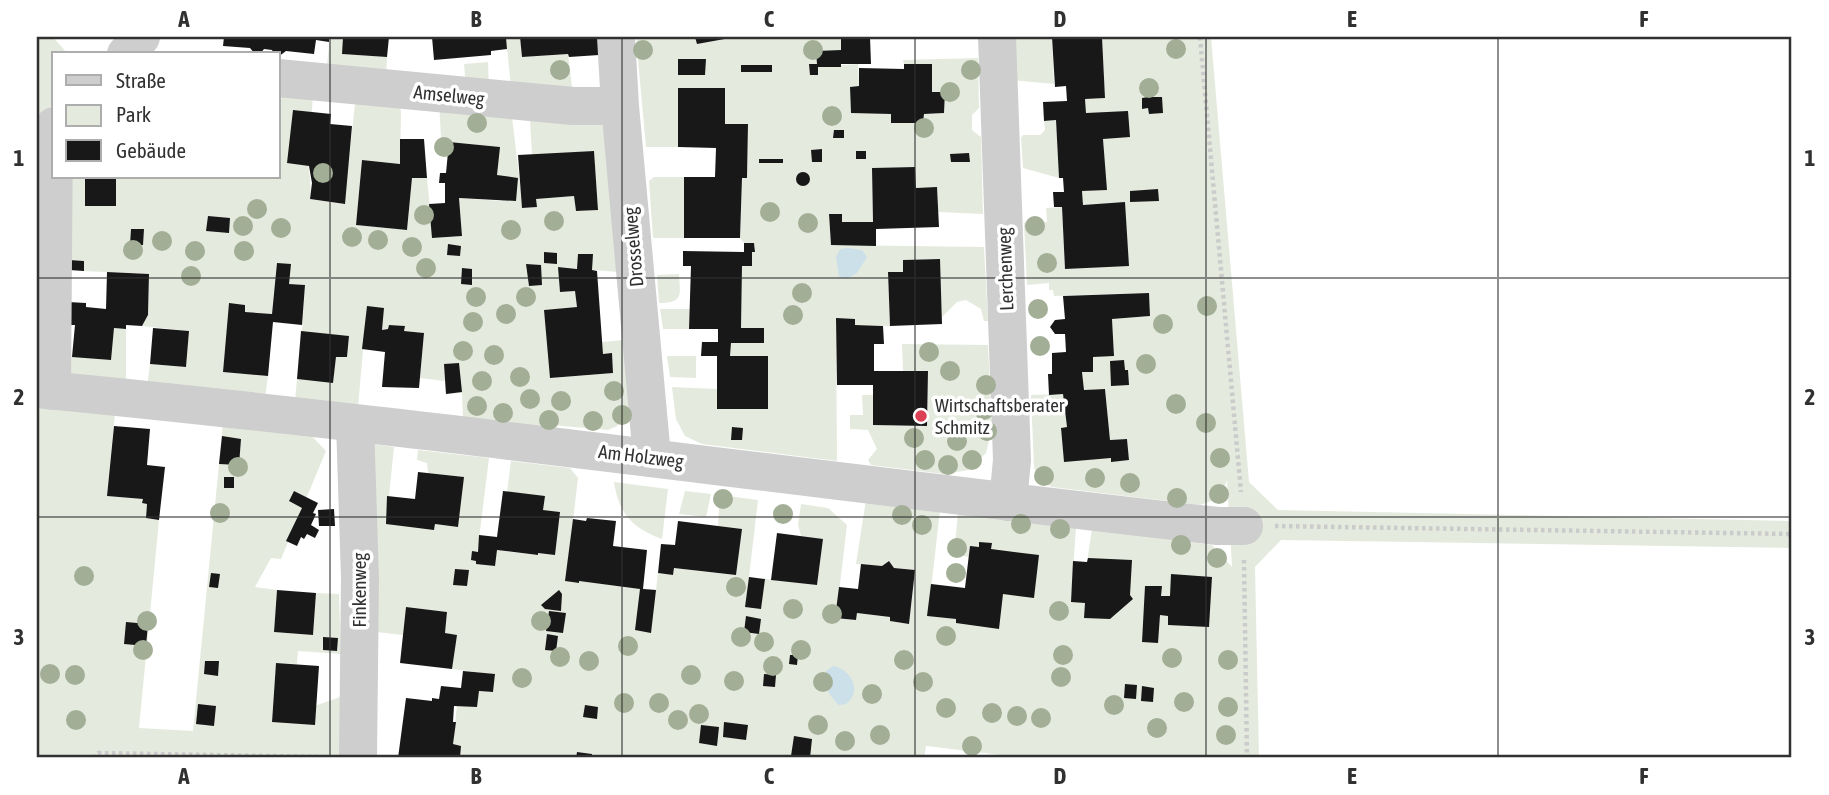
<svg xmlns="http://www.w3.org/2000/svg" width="1829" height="795" viewBox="0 0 1829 795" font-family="'Asap Condensed',sans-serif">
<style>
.green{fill:#e5eade}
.water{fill:#cbe0e9}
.building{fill:#181818}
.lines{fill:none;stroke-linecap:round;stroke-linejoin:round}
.path{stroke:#cbcbcb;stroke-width:4.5;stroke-dasharray:3.5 3.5;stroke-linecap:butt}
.minor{stroke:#cecece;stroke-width:38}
.tree{fill:#a3ae96}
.grid{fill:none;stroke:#313131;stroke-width:2;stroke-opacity:0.55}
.poi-dot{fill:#db4055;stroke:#fff;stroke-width:2.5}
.labels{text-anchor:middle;stroke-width:7;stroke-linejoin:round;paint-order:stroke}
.street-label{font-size:19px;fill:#313131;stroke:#fff}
.poi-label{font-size:19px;fill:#313131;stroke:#fff;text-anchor:start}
.neatline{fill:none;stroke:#313131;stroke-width:2.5}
.grid-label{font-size:23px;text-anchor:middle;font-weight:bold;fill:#313131}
</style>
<rect width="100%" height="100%" fill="#fff"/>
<path class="green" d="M37,37H53L67,53L54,54V103L37,120Z
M330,37H343V54L387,57L386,79L326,74Z
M506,37H520L522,57L568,54L572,87L511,88Z
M636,37H841V50L816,51L818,67L858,64L859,86L850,87L851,112L891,114L923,123L924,114L944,113L945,92H932V64H904L903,60L978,58L979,108L972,115V130L981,137L983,214L938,212L937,188H916L915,167L872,168L873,222H842V214L829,215L831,245L984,247L988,321H984L981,309L966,300L957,302L942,317L939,259L904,260L903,272H888L890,326L855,325L854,319H836L837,461L702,444L685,436L676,419L672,387L717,389V409H768L730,356L731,343L741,328L742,266H752V252L755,251L754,243H744L740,238L742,178H747L748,125L725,124L678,88V147H646Z
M1008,37H1052L1054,84L1010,80Z
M1102,37H1211L1249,482L1278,510L1792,521V548L1281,540L1255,567L1259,758H1027L926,746L924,758H592V754L577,752L576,758H460L461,746L453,744L457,705L477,707L479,691L493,692L495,675L452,669L456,635L445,633L447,612L406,607L403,635L377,632L374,444L394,447L389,496H387L434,530L435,524L458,527L463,477L428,473L427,463L417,460L418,450L489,458L476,563L494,566L497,550L537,555L538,553L555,554L560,512L543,510L507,492L511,461L570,468L578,478L566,581L578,583L579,581L656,590L658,573L673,575L674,568L736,575L741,530L718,526L720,495L758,500L749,577L817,585L823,540L801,536L798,525L801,504L828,508L847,525L836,618L856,620L857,613L890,617V621L909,624L915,570L894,568L889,561L882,566L856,564L866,500L940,510L928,616L956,619L961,616L969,557L954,554L958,512L1076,527L1071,601L1087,562L1092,529L1212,545L1232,567L1227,480L1220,498L1200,505L1052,487L1039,481L1034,467L1031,395L1063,394L1067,427L1061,428L1064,461L1111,458V461L1129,460L1127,439L1110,440L1105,389L1084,390L1082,372H1093V357L1114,355L1112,319L1150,316L1149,293L1054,296L1053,290H1049V283L1027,285L1024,223L1047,222L1046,208L1062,207L1065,269L1128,265L1125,203L1083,205L1082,191L1106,189L1103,139L1086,113L1085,99L1105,98Z
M488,62L489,89L466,87L464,64Z
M283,87L313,91L312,112L293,110C302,141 313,169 310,199L344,204L356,95L399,99L401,113L400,164L362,160L356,225L407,230L412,178H427L433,238L462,236L459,198L501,201L504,177L497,175L499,147L450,142L447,158L442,155L439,102L511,109L523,208L536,207V199L574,196L576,211L598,210L594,151L532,155L530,119H596L603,126L618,272L559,267L560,292L575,291L577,307L544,310L551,378L613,373L612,354H603L602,342L624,340C626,359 635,402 626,418C621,425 615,427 608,430L540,424L541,429L463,420L462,393L446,394L445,381L420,378L424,333L404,331V326L389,325L388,329L382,330L367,306L358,407L295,401L297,379L333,382L336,357H347L349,336L302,332L305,285L290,284L289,292L274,291L272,314L245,312V305L229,304L223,372L268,376L265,397L147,387L150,364L186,367L189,331L142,326L148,315L149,274L84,271V261L69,260L71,177H85V206H115L116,177H278V119Z
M1056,120L1059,178L1023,168L1021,138L1023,135H1040L1045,130L1044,121Z
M654,177H684V238H653L649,181Z
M679,274C680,295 684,303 659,303L657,275Z
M660,309H690L689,329H663Z
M114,328L126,329V384L75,379L68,369V356L110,360Z
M902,344L988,345L992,429L986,453L969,470L944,474L871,465L868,460L877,449L868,430L850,429V415H863L862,395H873V425L927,426L928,372L903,371Z
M667,356H696V378L670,377Z
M37,404L115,413L107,496L143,499V503L147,504L146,518L159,520L139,728L193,731L223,423L307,431L326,451L281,559L271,558L255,587L277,590L274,632L313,635L316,593L339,594L341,654L298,651L297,664L276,663L272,721L343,696L344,758H37Z
M614,482L668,489L662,539C632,528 619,514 614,482Z
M685,491L711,494L706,517L679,514Z"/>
<path class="water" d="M848,248L862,250L867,257L857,273L846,279L839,277L836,257L840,249Z
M833,666C851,669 863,691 846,704L839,705C830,698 821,682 826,671Z"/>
<path class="building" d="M224,37H329V42L316,40L314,54L286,51L278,57V54H274L272,50L264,49L260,54H255L250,48L223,46Z
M343,37H389L387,57L342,54Z
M432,37H506L507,49L491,51V55L434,60Z
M520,37H598L599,55L569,57L568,54L522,57Z
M695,37H730V38L697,44Z
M841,37H870L871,64H841V67H818V75H810L809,64H817L816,51L841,50Z
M1052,37H1102L1105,98L1085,99L1086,113L1128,111L1130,137L1103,139L1107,190L1082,191L1083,205L1125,202L1129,266L1065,269L1062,207H1054L1053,192H1064L1063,178H1059L1056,120L1044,121L1043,102L1067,101L1066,86L1055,87Z
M678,59H706L705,75H678Z
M904,64H932V92H945L944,113L924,114L923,123H891V114L851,113L850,87L859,86V68L904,69Z
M741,65H772V72H741Z
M678,88H725V124H748L747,178H742L740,238H684V177H715L716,148L678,147Z
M1148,97H1162L1163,113L1149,114L1148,108L1142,109V98Z
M293,110L331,114L330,124L352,126L345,204L310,199L312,183L309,166L287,163Z
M834,130H844V138H833Z
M400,139H424L427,178H412L407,230L356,225L362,160L400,164Z
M449,142L500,147L497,175L518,178L516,201L459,198L462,236L432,238L429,204L445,203V183H439L440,173H446Z
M822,149V162H812L811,150Z
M594,151L598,210L576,211L574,196L536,199L537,207L522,208L518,155Z
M856,151H866V159H856Z
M969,153L970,162H951L950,154Z
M759,159H783V163H759Z
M915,167L916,188L937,187L939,227L876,229V246L831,245L829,214H842V222H873L872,168Z
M796 179a7 7 0 1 1 14 0a7 7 0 1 1-14 0Z
M85,177H116V206H85Z
M1158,189L1159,201L1130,202V191Z
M208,216L230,218L229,233L206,231Z
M131,229H144L143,245H130Z
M744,243H754L755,252H752V266H742L741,328H764V343H731L730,356H768V409H717V356H701L702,342H718V329H689L691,266H683V251L744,252Z
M448,244L461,246L460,256L447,255Z
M544,252L557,253V264L544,263Z
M578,254H593L592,270L597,271L603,354L612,353L613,373L550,378L544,310L577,307L575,291L560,292L558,267L577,269Z
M940,259L942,324L890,326L888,272H903V260Z
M69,260L84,261V271L69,270Z
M277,263L291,264L289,284L305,285L302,325L273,322L268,376L223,372L229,303L245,305V312L272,314Z
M526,264L541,265L542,285L529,286Z
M462,268L472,269V285L461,284Z
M107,272L149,274L148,315L142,326L126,325V329L114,328L111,360L72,357L75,325H68V302L86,303V307L106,309Z
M1149,293L1150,316L1112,319L1114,356L1093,357V372H1082L1084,390L1105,389L1110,440L1127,439L1129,460L1111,462V458L1064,462L1061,428L1067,427L1063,394L1049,395L1048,374H1052V353L1066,352L1065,334H1055L1050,327L1055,320L1065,319L1063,296Z
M367,306L384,308L382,330L388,329L389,325L405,326L404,331L424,333L419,388L382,387L385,352L362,349Z
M836,318L855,319V325L883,326L884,344H874V371H928L927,426L873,425V385H837Z
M153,328L189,331L186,367L150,364Z
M301,331L349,336L347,357H336L333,383L297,379Z
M1124,360L1125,370H1128L1129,385L1111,386L1110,361Z
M459,363L462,392L446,394L444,364Z
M114,426L150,429L147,465L165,467L159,520L146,518L147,504L142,503L143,499L107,496Z
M732,427L743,428L742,440H731Z
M222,436L241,439L239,465L219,464Z
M418,472L464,477L458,527L435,524L434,530L386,524L387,496L415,499Z
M224,477H234V488H224Z
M294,491L318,503L313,513L316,514L311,525L319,530L315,538L307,534L304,539L301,537L297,546L286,541L302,508L289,501Z
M503,491L545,496L543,510L560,512L555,555L538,553V555L497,550L495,566L476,564V561L471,560L472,551L478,552L479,535L497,537Z
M334,509L335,526H319L318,510Z
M587,518L616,521L613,546L647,550L643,589L656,590L651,633L635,630L640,589L579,581V583L565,581L573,519L586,521Z
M678,521L742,529L736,575L674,568L673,575L658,573L661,544L675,545Z
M777,533L823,539L817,585L771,580Z
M979,542L992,543L991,549L1039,555L1034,598L1003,594L999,629L956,623V619L927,616L931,584L965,588L970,546L979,547Z
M1088,558L1132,560L1130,595L1133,599L1110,619L1084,618L1085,603L1071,602L1073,561L1087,562Z
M889,561L894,568L915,570L909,624L890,621V617L857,613L856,620L835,618L839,587L858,589L861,564L882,566Z
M455,569L469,570L467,586L453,585Z
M211,573L220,574L218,588L209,587Z
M1171,574L1212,577L1209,627L1168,625V616L1160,615L1158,643L1142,642L1145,586H1162L1161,596H1170Z
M749,577L765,579L761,609L745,607Z
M277,590L316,593L313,635L274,632Z
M559,590L562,594L561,611L545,609L541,605Z
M406,607L447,612L445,633L457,635L452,669L400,663Z
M549,611L566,613L563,633L546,631Z
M746,616L761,619L759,634L744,632Z
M126,622L148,624L146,646L124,644Z
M547,634L558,636L556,651L545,650Z
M323,637L338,638L337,651L323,650Z
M790,655H798L797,665L789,664Z
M205,661H219L218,676L204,674Z
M276,663L319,666L315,725L272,722Z
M463,671L495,674L493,692L479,691L477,707L454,706L453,722H456L453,744L461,746L460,758H398L406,698L432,701V698L439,699L441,686L461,688Z
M764,674L776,675L775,687L763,686Z
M1125,684L1137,685L1136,699L1124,698Z
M1142,686L1154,688L1153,702L1141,701Z
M198,704L216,706L214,726L196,724Z
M585,705L598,707L597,719L583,717Z
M724,722L748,725L746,740L723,737Z
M701,725L719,727L717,746L699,743Z
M794,736L812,739L810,758L791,756Z
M577,752L592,754V758H576Z"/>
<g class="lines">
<path class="path" d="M1200,37L1241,492
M1275,526L1792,534
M1244,560L1247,758
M37,756L41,758
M93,758L98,753L324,757"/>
<path class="minor" d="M616,37L620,106L652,457
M997,37L1012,460L1008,502
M126,54L141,37
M278,78L573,106H620
M37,389C431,427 824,482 1218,526H1244
M52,391L54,126
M355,423L360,578L358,758"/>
</g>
<g class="tree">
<circle cx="1176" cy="49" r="10"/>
<circle cx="643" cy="50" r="10"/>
<circle cx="813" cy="50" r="10"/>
<circle cx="560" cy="70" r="10"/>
<circle cx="971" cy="70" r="10"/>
<circle cx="1149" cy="88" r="10"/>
<circle cx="950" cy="92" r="10"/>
<circle cx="832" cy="116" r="10"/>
<circle cx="477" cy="123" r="10"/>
<circle cx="924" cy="128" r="10"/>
<circle cx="444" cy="147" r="10"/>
<circle cx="323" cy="173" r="10"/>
<circle cx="257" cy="209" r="10"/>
<circle cx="770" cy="212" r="10"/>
<circle cx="424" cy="215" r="10"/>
<circle cx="554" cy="221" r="10"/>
<circle cx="808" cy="223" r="10"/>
<circle cx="243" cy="226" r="10"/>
<circle cx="1035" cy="226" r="10"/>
<circle cx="281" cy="228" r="10"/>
<circle cx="511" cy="230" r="10"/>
<circle cx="352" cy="237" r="10"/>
<circle cx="378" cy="240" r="10"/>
<circle cx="162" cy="241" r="10"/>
<circle cx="412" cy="247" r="10"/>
<circle cx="133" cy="250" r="10"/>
<circle cx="195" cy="251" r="10"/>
<circle cx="244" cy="251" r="10"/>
<circle cx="1047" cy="263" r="10"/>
<circle cx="426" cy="268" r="10"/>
<circle cx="191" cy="276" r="10"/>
<circle cx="802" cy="293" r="10"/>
<circle cx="476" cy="297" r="10"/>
<circle cx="526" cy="297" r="10"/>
<circle cx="1207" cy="306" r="10"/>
<circle cx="1038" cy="309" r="10"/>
<circle cx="506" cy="314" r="10"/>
<circle cx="793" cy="315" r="10"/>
<circle cx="473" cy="322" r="10"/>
<circle cx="1163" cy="324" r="10"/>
<circle cx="1040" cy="346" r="10"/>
<circle cx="463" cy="351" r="10"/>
<circle cx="929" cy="352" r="10"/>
<circle cx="494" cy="355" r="10"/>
<circle cx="1146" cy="364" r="10"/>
<circle cx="950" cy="371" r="10"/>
<circle cx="520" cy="377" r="10"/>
<circle cx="482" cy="381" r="10"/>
<circle cx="986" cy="385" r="10"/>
<circle cx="614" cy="391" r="10"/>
<circle cx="530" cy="399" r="10"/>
<circle cx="561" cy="401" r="10"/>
<circle cx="1176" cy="404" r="10"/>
<circle cx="477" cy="406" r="10"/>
<circle cx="984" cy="410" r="10"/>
<circle cx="503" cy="413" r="10"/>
<circle cx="622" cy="415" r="10"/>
<circle cx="549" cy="420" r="10"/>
<circle cx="593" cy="421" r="10"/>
<circle cx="1206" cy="423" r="10"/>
<circle cx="987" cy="431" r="10"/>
<circle cx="914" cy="438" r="10"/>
<circle cx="957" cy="441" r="10"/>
<circle cx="1220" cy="458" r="10"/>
<circle cx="925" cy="460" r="10"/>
<circle cx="972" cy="460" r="10"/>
<circle cx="948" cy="465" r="10"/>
<circle cx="238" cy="467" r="10"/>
<circle cx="1044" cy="476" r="10"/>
<circle cx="1095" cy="478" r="10"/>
<circle cx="1130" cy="483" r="10"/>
<circle cx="1219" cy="494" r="10"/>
<circle cx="1177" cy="498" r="10"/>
<circle cx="723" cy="499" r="10"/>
<circle cx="220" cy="513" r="10"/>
<circle cx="783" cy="514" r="10"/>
<circle cx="902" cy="515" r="10"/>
<circle cx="1021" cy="524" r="10"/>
<circle cx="922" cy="525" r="10"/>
<circle cx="1060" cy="529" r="10"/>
<circle cx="1181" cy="545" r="10"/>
<circle cx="957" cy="548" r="10"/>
<circle cx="1217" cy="558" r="10"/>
<circle cx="956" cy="573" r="10"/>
<circle cx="84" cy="576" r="10"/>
<circle cx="736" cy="587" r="10"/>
<circle cx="793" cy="609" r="10"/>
<circle cx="1059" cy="611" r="10"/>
<circle cx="832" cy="614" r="10"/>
<circle cx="147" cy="621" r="10"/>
<circle cx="541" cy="621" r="10"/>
<circle cx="946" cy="636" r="10"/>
<circle cx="741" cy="637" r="10"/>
<circle cx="764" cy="642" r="10"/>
<circle cx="628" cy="646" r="10"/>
<circle cx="143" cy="650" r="10"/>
<circle cx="801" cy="650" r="10"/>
<circle cx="1063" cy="655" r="10"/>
<circle cx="560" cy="657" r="10"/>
<circle cx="1172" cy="658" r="10"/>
<circle cx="904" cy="660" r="10"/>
<circle cx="1228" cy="660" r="10"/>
<circle cx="589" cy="661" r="10"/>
<circle cx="773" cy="666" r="10"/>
<circle cx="50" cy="674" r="10"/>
<circle cx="75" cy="675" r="10"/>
<circle cx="691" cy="675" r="10"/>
<circle cx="1061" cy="677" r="10"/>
<circle cx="522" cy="678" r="10"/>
<circle cx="734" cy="681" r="10"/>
<circle cx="823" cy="682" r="10"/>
<circle cx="923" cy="682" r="10"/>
<circle cx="872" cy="694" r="10"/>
<circle cx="1184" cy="702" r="10"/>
<circle cx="624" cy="703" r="10"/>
<circle cx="659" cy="703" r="10"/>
<circle cx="1114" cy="705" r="10"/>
<circle cx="1228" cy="707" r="10"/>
<circle cx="946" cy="708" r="10"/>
<circle cx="992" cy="713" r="10"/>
<circle cx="699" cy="714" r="10"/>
<circle cx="1017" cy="716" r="10"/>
<circle cx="1041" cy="718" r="10"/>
<circle cx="76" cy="720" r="10"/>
<circle cx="678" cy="720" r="10"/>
<circle cx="818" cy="725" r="10"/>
<circle cx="1157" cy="728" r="10"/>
<circle cx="880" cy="735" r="10"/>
<circle cx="1226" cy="735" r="10"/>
<circle cx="845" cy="741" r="10"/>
<circle cx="972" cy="746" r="10"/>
</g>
<path class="grid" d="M330,37V758M622,37V758M915,37V758M1206,37V758M1498,37V758M37,278H1792M37,517H1792"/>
<circle class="poi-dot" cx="921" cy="416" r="7"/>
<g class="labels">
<g class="street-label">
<text transform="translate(449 95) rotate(6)" y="7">Amselweg</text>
<text transform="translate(633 247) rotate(-95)" y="7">Drosselweg</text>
<text transform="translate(1005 269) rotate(-92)" y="7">Lerchenweg</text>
<text transform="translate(641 456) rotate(7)" y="7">Am Holzweg</text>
<text transform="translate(359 590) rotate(-90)" y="7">Finkenweg</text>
</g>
<g class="poi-label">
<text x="935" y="412">Wirtschaftsberater<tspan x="935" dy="22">Schmitz</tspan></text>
</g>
</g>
<rect width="1829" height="795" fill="none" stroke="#ffffff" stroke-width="77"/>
<rect x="52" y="52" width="228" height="126" fill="#ffffff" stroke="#adadad" stroke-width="2"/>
<rect x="66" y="75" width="35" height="10" fill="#cecece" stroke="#adadad" stroke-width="2"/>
<text x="116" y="88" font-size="21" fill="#313131">Straße</text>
<rect x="66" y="105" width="35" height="21" fill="#e5eade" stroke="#adadad" stroke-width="2"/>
<text x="116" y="122" font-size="21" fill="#313131">Park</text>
<rect x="66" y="140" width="35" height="21" fill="#181818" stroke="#adadad" stroke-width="2"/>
<text x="116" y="158" font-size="21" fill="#313131">Gebäude</text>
<rect x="38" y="38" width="1752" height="718" class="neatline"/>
<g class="grid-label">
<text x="184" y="27">A</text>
<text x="476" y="27">B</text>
<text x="769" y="27">C</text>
<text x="1060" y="27">D</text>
<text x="1352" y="27">E</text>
<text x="1644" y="27">F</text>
<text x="19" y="166">1</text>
<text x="1810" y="166">1</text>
<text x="19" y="405">2</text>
<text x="1810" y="405">2</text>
<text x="19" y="645">3</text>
<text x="1810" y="645">3</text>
<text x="184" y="784">A</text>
<text x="476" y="784">B</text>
<text x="769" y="784">C</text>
<text x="1060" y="784">D</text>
<text x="1352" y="784">E</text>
<text x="1644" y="784">F</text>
</g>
</svg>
